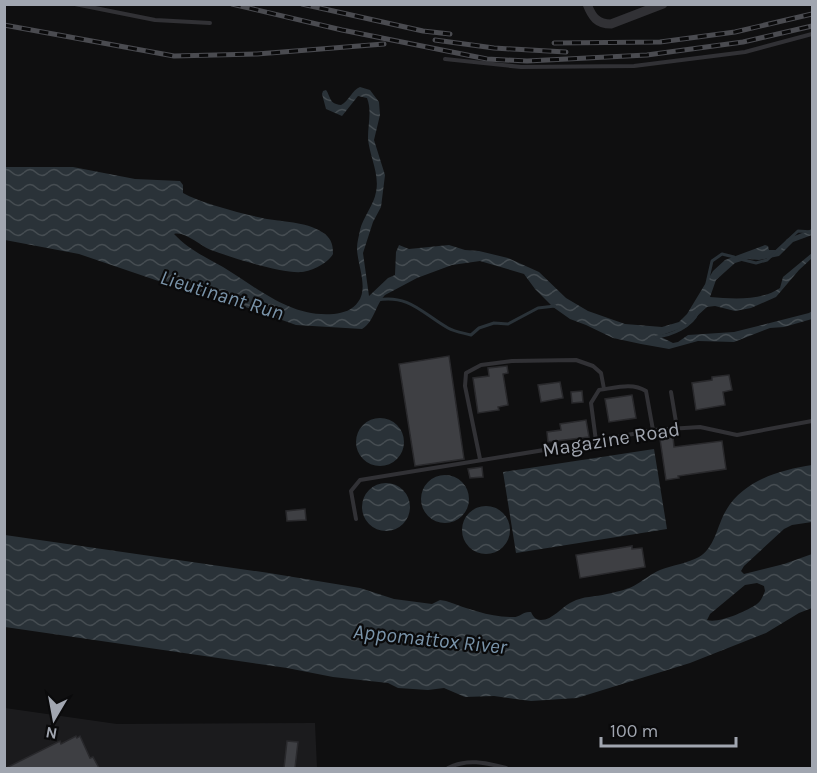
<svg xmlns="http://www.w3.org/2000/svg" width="817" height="773" viewBox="0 0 817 773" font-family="Karla,sans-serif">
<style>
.built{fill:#1b1b1d}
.water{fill:url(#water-waves);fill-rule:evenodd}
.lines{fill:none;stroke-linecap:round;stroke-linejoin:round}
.stream{stroke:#2a3238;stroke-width:3}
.building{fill:#3e3f43;stroke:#29292c;stroke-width:1.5}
.service{stroke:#313135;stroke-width:4}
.tertiary{stroke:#313135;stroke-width:9}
.rail-casing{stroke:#4a4b50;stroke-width:5}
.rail{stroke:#0a0a0b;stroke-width:3;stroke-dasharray:9;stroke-linecap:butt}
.labels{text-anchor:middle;stroke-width:4.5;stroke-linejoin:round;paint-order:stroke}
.street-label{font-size:20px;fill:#a1a6b0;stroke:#0a0a0b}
.water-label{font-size:21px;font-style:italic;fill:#7a94aa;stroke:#0a0a0b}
</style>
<defs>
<pattern id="water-waves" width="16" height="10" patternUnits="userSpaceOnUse" patternTransform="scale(1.5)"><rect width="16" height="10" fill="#2a3238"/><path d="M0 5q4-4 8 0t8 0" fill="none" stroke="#464d52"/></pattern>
</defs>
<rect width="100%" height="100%" fill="#0f0f10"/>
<path class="built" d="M5,708L117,724L315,723L317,768H5Z"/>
<path class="water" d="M360,87L370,90L379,102L380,115L374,140L385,175L381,207L373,222L363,253L369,296L388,278L395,275L396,252L399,245L409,249L449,245L465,250L479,251L508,258L539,272L566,298L588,311L625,324L662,327L679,322L687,314L713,271L725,260L765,245L768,246L769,250H779L787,239L812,229V235L793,242L779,256L759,260L748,259L735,263L716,280L710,297C733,299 761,301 780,288L783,277L812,253V258L799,270L776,297L751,308L735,311L715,306L707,307L685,327L659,336L673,343L678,342L688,335L734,332L809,313L812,311V319L784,327L770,328L734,342L698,341L669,349L641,344L613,338L586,325L570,319L553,307L535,289L524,274L480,261L452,265L417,278L385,295C375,305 375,321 362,329L296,325L206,293L179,288L79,254L5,240V167H73L135,179L180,181L183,185V193C200,203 247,215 267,219C286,222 309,222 325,234C332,240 333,246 333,254C328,263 312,271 302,272C282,274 230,257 211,250C200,246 185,231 174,234C188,249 205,257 223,267C258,288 290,318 334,314C343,313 353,310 358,302C369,288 357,264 357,248C357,242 359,236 360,230C363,217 374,205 376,192C380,174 369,155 368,138C368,124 372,111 367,98L358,96L342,116L326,109L322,94L323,91L326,90C331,97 329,104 341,105C349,101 352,90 360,87Z
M356 442a24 24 0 1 1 48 0a24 24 0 1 1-48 0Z
M654,449L667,529L516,553L503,472Z
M812,465V522L792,525L784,529L744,566L741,571L744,574L784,564L812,554V608L799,613L766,633L690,663L577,698L531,701L494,696L465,697L444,688L428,690L398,688L388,683L333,677L287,668L5,627V535L269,573L360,588L394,599L432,604L440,600L446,601C469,609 489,617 513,617C521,617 523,611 531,612C533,616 535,620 541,620C553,620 561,607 572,602C583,596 595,597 607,594C616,592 630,589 637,584C645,579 651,574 660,570C673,565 688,563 699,557C714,548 717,528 724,514C741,481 779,470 812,465ZM757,583L764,586L765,591C763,596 761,601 757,604C747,611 718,624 707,620L710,614L745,585Z
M421 499a24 24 0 1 1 48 0a24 24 0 1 1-48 0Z
M362 507a24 24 0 1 1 48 0a24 24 0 1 1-48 0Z
M462 530a24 24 0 1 1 48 0a24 24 0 1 1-48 0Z"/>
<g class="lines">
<path class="stream" d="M740,259L756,263L767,260L798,231L812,232
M707,283L712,261L722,254L734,257
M377,300C409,294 423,314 448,328C455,332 464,333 471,335L479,328L494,323L508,324L538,308L555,306
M657,337C671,335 692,327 698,312"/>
</g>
<path class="building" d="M449,356L464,459L415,466L399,364Z
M507,366L508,373L503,374L508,405L498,407L499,410L478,413L473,378L489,376L488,368Z
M729,375L732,390L723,392L725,405L696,410L692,383L712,380V377Z
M560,382L563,398L541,402L538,385Z
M582,391L583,402L572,403L571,392Z
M632,395L636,418L609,422L605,399Z
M586,420L589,437L548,442L547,432L561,430L560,424Z
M673,437L674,447L722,441L726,469L678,476L679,478L666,480L660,439Z
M482,467L483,477L470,478L468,469Z
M305,509L306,520L287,521L286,511Z
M632,546V549L642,548L645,567L580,578L576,555Z
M76,736L77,738L80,736L90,758L93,757L99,768H6L60,741L61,744Z
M287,741L298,742L295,768H284Z"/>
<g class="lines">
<path class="service" d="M75,4L155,20L210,23
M445,59L521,67L634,66L745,52L812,34
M671,392L677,428
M596,441L591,403L599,390C615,388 632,382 646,391L653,430
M480,459L465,386L466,373L481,365L512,361L576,360L593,366L601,373L604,389
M356,519L351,491L360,480L587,443L653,430L700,427L737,435L812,421
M448,768C468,758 486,763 506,768"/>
<path class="tertiary" d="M587,4C592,17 597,24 611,24L663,4"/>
<g class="rail-casing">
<path id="rail" d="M232,4L342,30L487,59L527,61L647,55L743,42L812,26
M302,4L423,31L450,34
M4,25L174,56L257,54L384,44
M435,40L494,48L566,52
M554,43L660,42L735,32L812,14"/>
</g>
<use href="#rail" class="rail"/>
</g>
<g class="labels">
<g class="street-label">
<text transform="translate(611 439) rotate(-9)" y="7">Magazine Road</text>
</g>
<g class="water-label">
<text transform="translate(222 295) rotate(17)" y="7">Lieutinant Run</text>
<text transform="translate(430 639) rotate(6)" y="7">Appomattox River</text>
</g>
</g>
<rect width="817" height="773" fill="none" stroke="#a1a6b0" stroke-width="12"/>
<g transform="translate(54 719) rotate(190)" stroke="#0a0a0b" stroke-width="4.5" paint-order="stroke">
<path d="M0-4.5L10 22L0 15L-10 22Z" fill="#a1a6b0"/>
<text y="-9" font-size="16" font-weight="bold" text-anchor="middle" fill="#a1a6b0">N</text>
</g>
<path d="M601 737v9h135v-9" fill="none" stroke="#a1a6b0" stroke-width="3"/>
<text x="610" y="737" font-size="18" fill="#a1a6b0" stroke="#0a0a0b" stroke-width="4.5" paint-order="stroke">100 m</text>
</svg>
